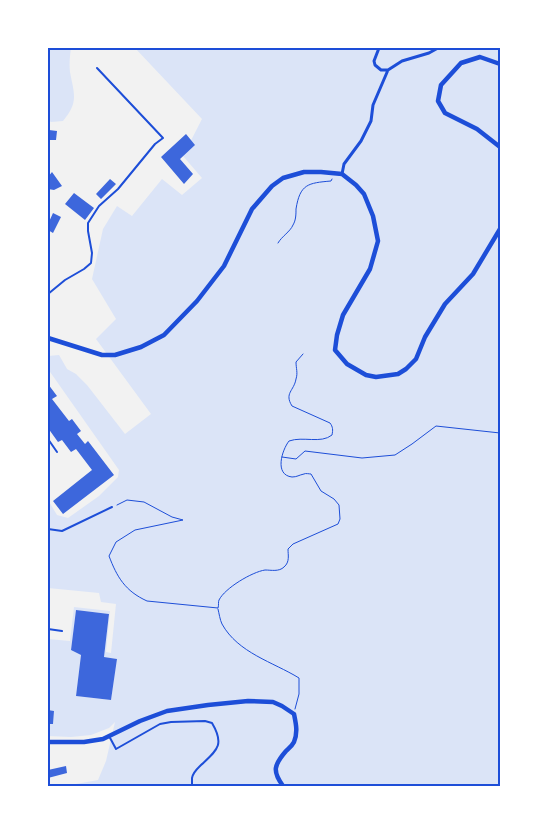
<svg xmlns="http://www.w3.org/2000/svg" width="548" height="834" viewBox="0 0 548 834" font-family="Jost,sans-serif">
<style>
.green{fill:#dbe4f7;fill-rule:evenodd}
.building{fill:#3d67dc}
.lines{fill:none;stroke-linecap:round;stroke-linejoin:round}
.path{stroke:#1d4ed8;stroke-width:1}
.service{stroke:#1d4ed8;stroke-width:2}
.minor{stroke:#1d4ed8;stroke-width:3}
.tertiary{stroke:#1d4ed8;stroke-width:4.5}
.neatline{fill:none;stroke:#1d4ed8;stroke-width:2}
</style>
<rect width="100%" height="100%" fill="#f2f2f2"/>
<path class="green" d="M48,48H71C70,55 69,64 70,72C74,94 79,102 63,121L51,122L48,120Z
M135,48H500V786H65L98,780L106,761L115,722L109,728L91,735L71,737L48,736V724H53L54,711L48,710V639L70,641L74,607L110,611L106,652L111,653L116,604L101,602L99,593L48,588V500L57,515L68,518L99,496L118,477L119,470L48,369V356L59,355L67,369L76,374L87,385L125,434L151,414L96,339L116,319L92,279L103,229L117,206L132,216L162,179L182,195L202,178L183,156L202,119ZM76,610L109,614L104,657L117,659L111,700L76,696L81,655L71,650Z"/>
<path class="building" d="M49,130L57,131L56,140H48Z
M186,134L195,145L180,159L193,174L184,184L161,157Z
M52,172L62,186L54,190L48,189V177Z
M110,179L116,184L101,199L96,194Z
M74,193L94,208L85,220L65,204Z
M53,213L61,217L53,233L48,230V224Z
M48,384L57,396L52,399L69,421L72,419L81,431L77,434L85,444L88,441L114,475L63,514L53,501L92,470L76,449L71,452L62,440L58,442L48,428Z
M76,610L109,614L104,657L117,659L111,700L76,696L81,655L71,650Z
M48,710L54,711L53,724H48Z
M66,766L67,773L48,778V770Z"/>
<g class="lines">
<path class="path" d="M278,243C282,236 290,232 293,225C296,220 296,214 296,209C300,184 308,183 331,181L332,179
M282,457L296,459L305,451L362,458L395,455L412,444L436,426L500,433
M117,505L127,500L144,502L172,517L183,520L135,530L116,542L109,556C117,577 125,591 147,601L218,608C219,605 218,602 219,600C225,588 252,572 265,570C271,570 279,572 284,567C290,562 288,555 288,549L293,544L338,524L340,519L339,505L334,499L321,491L311,474C310,474 305,473 304,474C299,475 297,477 292,477C274,475 282,450 289,441C303,436 321,444 332,435C333,430 333,427 330,423L292,406C284,393 294,391 296,379C298,373 296,368 296,362L303,354
M218,609C219,613 220,620 222,624C238,653 273,662 299,678V694L295,709"/>
<path class="service" d="M48,294L65,280L84,269L91,263L92,253L88,231V223L99,206L118,189L155,144L163,138L97,68
M48,439L57,452
M48,529L62,531L112,507
M48,629L62,631
M109,736L116,749L160,724L171,722L205,721L212,723C225,745 217,750 201,765C197,769 193,772 192,778C192,779 192,786 192,786"/>
<path class="minor" d="M379,48L374,61L375,65L381,70H388
M342,174L344,164L361,141L371,121L373,105L388,70L402,61L429,53L438,48"/>
<path class="tertiary" d="M500,64L480,57L461,63L441,85L438,101L445,113L477,129L500,147
M48,338L102,355H115L141,347L164,335L197,301L224,266L252,209L272,186L283,178L304,172H321L342,174L356,185L364,194L373,216L378,241L370,269L343,315L337,335L335,350L347,364L366,375L376,377L398,374L406,369L416,359L425,337L445,304L473,274L500,229
M48,742H84L103,739L140,721L167,711L208,705L248,701L273,702L282,706L294,714C296,724 298,732 294,742C292,746 289,748 286,751C274,765 272,771 283,786"/>
</g>
<rect width="548" height="834" fill="none" stroke="#ffffff" stroke-width="98"/>
<rect x="49" y="49" width="450" height="736" class="neatline"/>
</svg>
